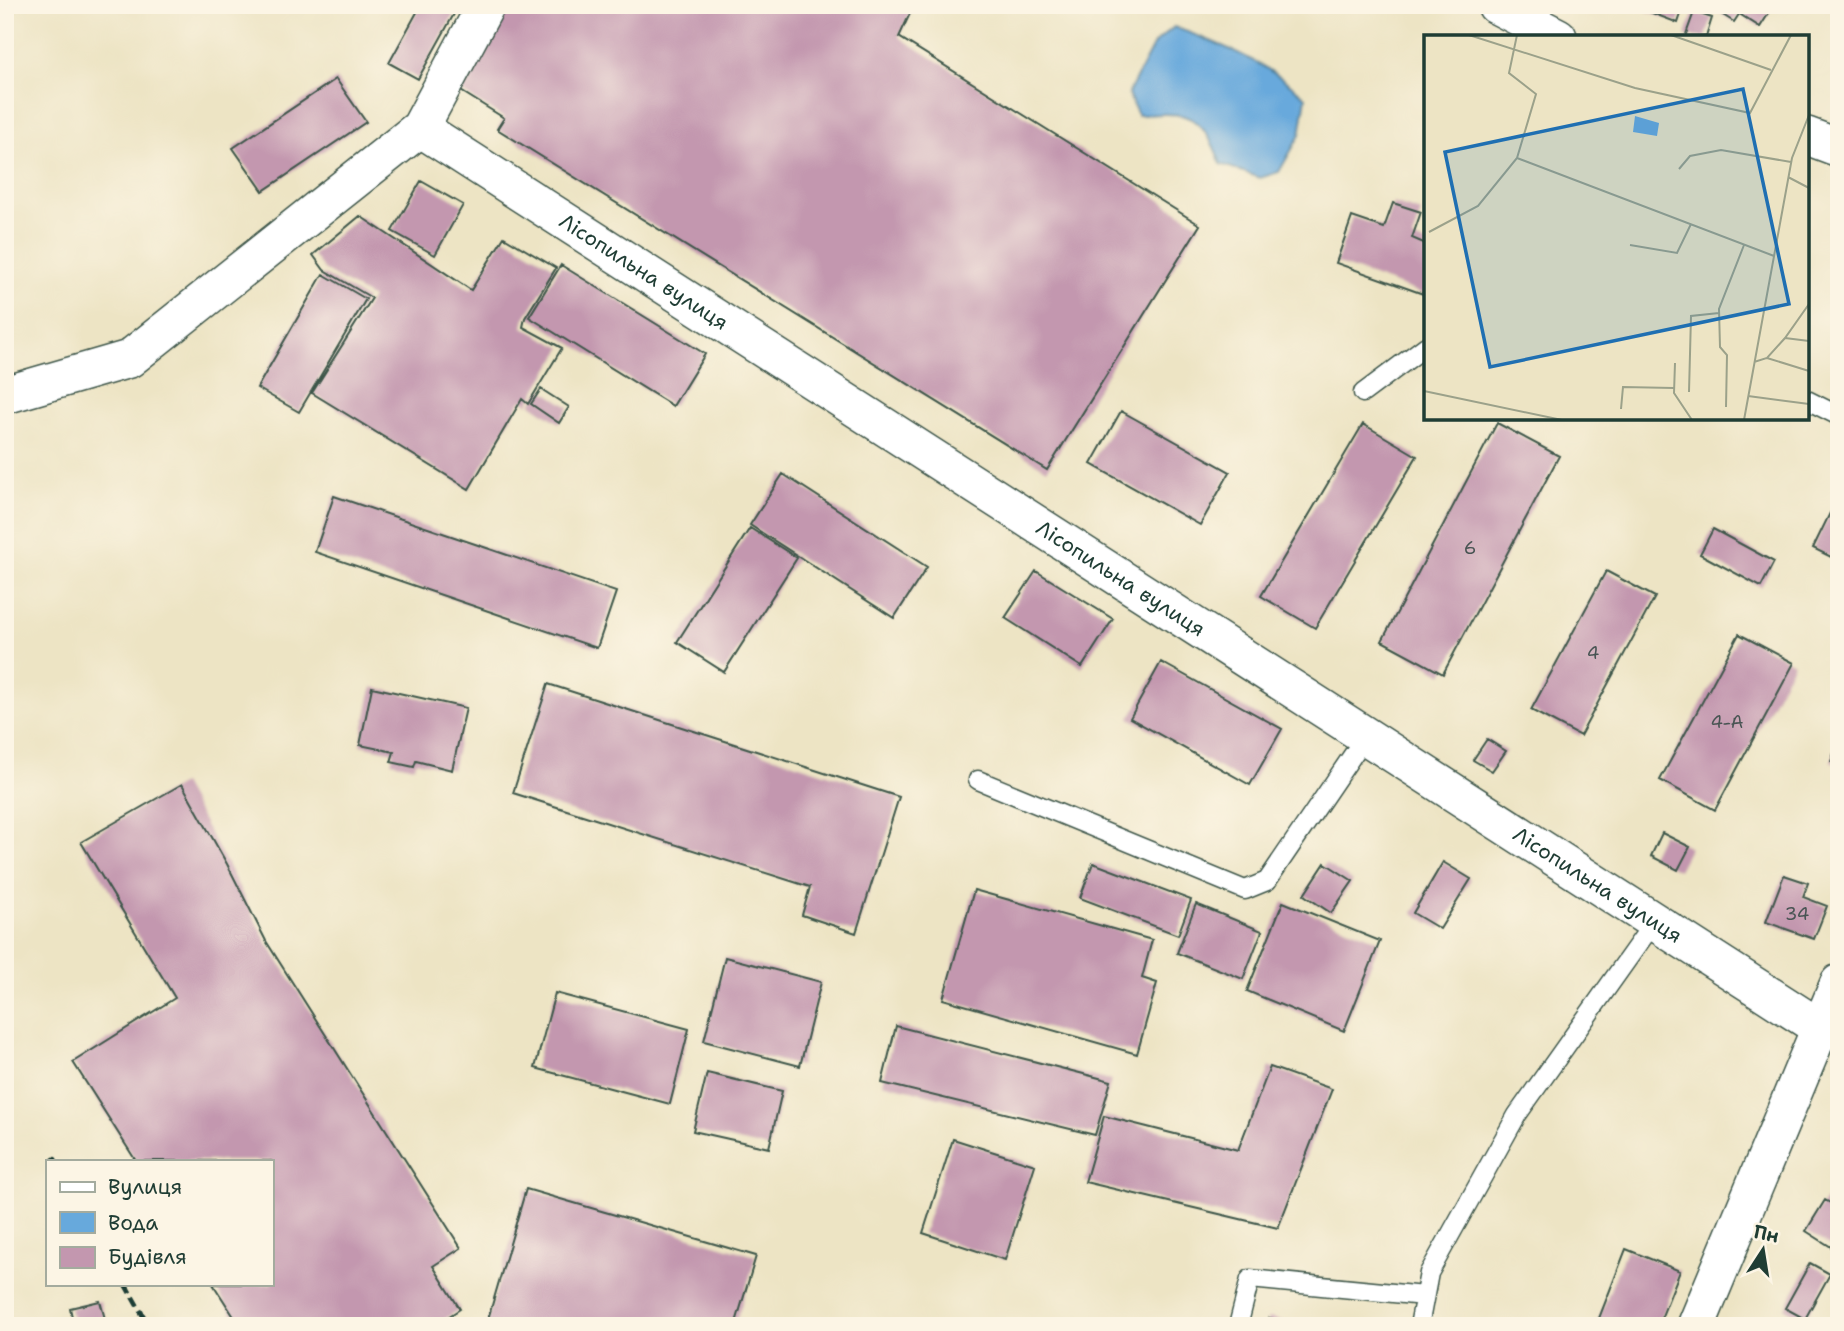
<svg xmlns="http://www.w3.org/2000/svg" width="1844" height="1331" viewBox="0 0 1844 1331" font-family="'Shantell Sans',sans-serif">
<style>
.water{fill:#67a9dc;stroke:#437388;stroke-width:2}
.building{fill:#c397af}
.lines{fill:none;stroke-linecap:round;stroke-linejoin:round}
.lane-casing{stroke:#3e564a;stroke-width:21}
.street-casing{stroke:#3e564a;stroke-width:40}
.lane{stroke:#fff;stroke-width:18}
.street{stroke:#fff;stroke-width:37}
.rail{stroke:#1f3d34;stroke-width:5;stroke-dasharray:10 5;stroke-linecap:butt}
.labels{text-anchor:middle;stroke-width:7;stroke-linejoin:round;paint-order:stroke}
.number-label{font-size:18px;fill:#485453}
.street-label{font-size:21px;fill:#1f3d34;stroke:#fcf5e5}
.inset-road{fill:none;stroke:#9ba18a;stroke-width:2}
.view{fill:#1f6fb2;fill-opacity:0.15;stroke:#1f6fb2;stroke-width:3.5}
.inset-edge{fill:none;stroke:#1f3d34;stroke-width:3.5}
</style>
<rect width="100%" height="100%" fill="#fcf5e5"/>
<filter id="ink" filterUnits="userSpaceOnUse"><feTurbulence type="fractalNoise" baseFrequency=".0143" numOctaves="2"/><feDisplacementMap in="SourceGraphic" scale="14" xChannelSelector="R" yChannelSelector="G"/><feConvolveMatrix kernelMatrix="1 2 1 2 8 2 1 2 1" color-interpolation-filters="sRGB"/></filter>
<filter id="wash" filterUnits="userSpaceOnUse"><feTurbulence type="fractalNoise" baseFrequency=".00686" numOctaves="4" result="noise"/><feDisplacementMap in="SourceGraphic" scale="28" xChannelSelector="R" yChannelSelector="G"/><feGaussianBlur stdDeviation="1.57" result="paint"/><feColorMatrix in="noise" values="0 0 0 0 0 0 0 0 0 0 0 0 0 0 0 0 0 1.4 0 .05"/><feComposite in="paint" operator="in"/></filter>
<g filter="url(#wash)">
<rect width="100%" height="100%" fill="#ede4c4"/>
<path class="water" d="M1174,27C1223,45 1266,62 1306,97L1300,135L1279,172L1260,178L1221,164C1214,145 1204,122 1184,116C1171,112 1151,115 1138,115L1128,94L1154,44Z"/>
<g id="blocks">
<path class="building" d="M421,5H459L418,79L389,63Z
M508,5H914L899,37L1200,225L1047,470L497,129L504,118L456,88Z
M1631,5H1684L1678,23Z
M1722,5H1745L1734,22L1718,12Z
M1748,5H1774L1760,27L1741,15Z
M1694,12L1712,18L1706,37H1685Z
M336,79L366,122L263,191L233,148Z
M421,181L463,205L435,255L392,231Z
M1393,203L1421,212L1412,238L1426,244V295L1336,263L1352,217L1384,228Z
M360,216L471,290L504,237L556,268L525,318L523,327L562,348L528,404L522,399L469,489L312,393L372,298L324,270L313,255Z
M561,265L705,354L673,406L529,317Z
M323,274L366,299L299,412L257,388Z
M541,389L569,407L559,423L531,404Z
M1121,411L1230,472L1200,525L1091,464Z
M1497,423L1559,456L1443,674L1382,641Z
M1363,424L1417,456L1315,628L1261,596Z
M783,474L927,567L894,618L750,525Z
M334,496L616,592L597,648L315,552Z
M1830,513L1839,517V561L1813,548Z
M750,528L797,558L724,672L677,642Z
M1713,529L1774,562L1761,587L1700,554Z
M1036,571L1113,619L1082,667L1005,618Z
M1606,571L1655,597L1580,736L1531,710Z
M1739,634L1794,663L1715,810L1660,780Z
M1161,662L1282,729L1250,785L1130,718Z
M548,684L899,797L856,933L802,915L810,887L513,793Z
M372,687L466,708L452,770L416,761L414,767L391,762L394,752L360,745Z
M1487,739L1506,751L1492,771L1473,760Z
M1838,741H1839V765L1831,762Z
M182,784L227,864L266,941L461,1248L433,1266L460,1309L434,1326H227L236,1320L213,1284H271V1161H136L73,1062L175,998L81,842Z
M1662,833L1690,847L1678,870L1651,856Z
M1443,862L1471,879L1440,929L1413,913Z
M1093,863L1191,900L1178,935L1080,898Z
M1325,863L1353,881L1331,913L1304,895Z
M1784,875L1808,883L1803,897L1827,906L1814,939L1766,922Z
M974,890L1152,940L1142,978L1157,983L1137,1054L943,999Z
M1283,902L1380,941L1344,1031L1247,991Z
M1196,904L1262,931L1243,979L1177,953Z
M725,957L821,982L800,1066L704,1041Z
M555,993L689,1029L670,1104L535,1068Z
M896,1026L1111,1081L1095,1135L882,1083Z
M1270,1067L1332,1089L1278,1228L1085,1182L1104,1116L1238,1150Z
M707,1073L782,1091L769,1148L693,1131Z
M953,1139L1035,1165L1005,1260L923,1233Z
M526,1189L756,1256L735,1326H486Z
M1825,1200L1839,1208V1252L1806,1231Z
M1626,1249L1680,1271L1658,1326H1596Z
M1810,1263L1830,1274L1805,1319L1785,1308Z
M100,1301L107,1326H74L70,1308Z
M1269,1318L1299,1325L1298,1326H1267Z"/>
</g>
</g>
<g filter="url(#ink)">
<use href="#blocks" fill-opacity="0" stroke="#3e564a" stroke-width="2"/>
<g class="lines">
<g class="lane-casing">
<path id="lane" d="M1363,393L1426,346
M1807,400L1839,416
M978,780L1245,890L1267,881L1365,737
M1238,1326L1250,1279L1424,1296
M1419,1326L1429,1273L1517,1115L1654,922"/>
</g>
<g class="street-casing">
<g id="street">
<path d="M1496,5L1558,37"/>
<path id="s1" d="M420,128L1820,1028"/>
<path d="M1807,136L1839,148"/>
<path d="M5,395L129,359L420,128L486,5"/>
<path d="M1696,1326L1839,983"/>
</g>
</g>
<use href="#lane" class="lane"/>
<use href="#street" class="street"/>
<path class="rail" d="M53,1157L56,1161
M125,1284L149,1326"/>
</g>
</g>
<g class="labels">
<g class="number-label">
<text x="1470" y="554">6</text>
<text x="1593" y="659">4</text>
<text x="1727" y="728">4-А</text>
<text x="1797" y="920">34</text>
</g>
<g class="street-label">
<text dy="7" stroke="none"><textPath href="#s1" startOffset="266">Лісопильна вулиця</textPath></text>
<text dy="7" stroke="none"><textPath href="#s1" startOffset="833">Лісопильна вулиця</textPath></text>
<text dy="7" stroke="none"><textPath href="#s1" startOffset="1400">Лісопильна вулиця</textPath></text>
</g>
</g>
<g transform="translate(1424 35)">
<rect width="385" height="385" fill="#ede4c4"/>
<path d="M211,81L235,88L233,101L209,97Z" fill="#67a9dc"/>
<path class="inset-road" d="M45,0L211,53L326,78L367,0M247,0L347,35M93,123L350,221M255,134L266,121L297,115L367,127M364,142L385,153M5,197L54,171L93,123L112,59L85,38L93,0M206,210L253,218L267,189M361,303L385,306M343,323L385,336M330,327L343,323L361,303L385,269M251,328L250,358L268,385M0,356L138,385M265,357L267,281L295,278M324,361L385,369M302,372L303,320L296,312L295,274L320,210M197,374L199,352L250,353M320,385L368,123L385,80"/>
<path class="view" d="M319,54L365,269L66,332L21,117Z"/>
<rect width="385" height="385" class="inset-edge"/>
</g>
<rect width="1844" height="1331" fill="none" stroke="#fcf5e5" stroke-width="28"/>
<rect x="46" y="1160" width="228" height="126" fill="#fcf5e5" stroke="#a4ab9e" stroke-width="2"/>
<rect x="60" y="1182" width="35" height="10" fill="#ffffff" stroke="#a4ab9e" stroke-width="2"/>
<text x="108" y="1194" font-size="21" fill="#1f3d34">Вулиця</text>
<rect x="60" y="1212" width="35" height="21" fill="#67a9dc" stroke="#a4ab9e" stroke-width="2"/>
<text x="108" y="1230" font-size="21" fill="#1f3d34">Вода</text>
<rect x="60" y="1247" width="35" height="21" fill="#c397af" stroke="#a4ab9e" stroke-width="2"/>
<text x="108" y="1264" font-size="21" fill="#1f3d34">Будівля</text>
<g transform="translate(1763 1250) rotate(12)" stroke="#fcf5e5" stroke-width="5" paint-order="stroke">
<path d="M0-5L12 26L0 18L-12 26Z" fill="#1f3d34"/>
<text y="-10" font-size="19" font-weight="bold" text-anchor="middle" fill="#1f3d34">Пн</text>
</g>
</svg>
